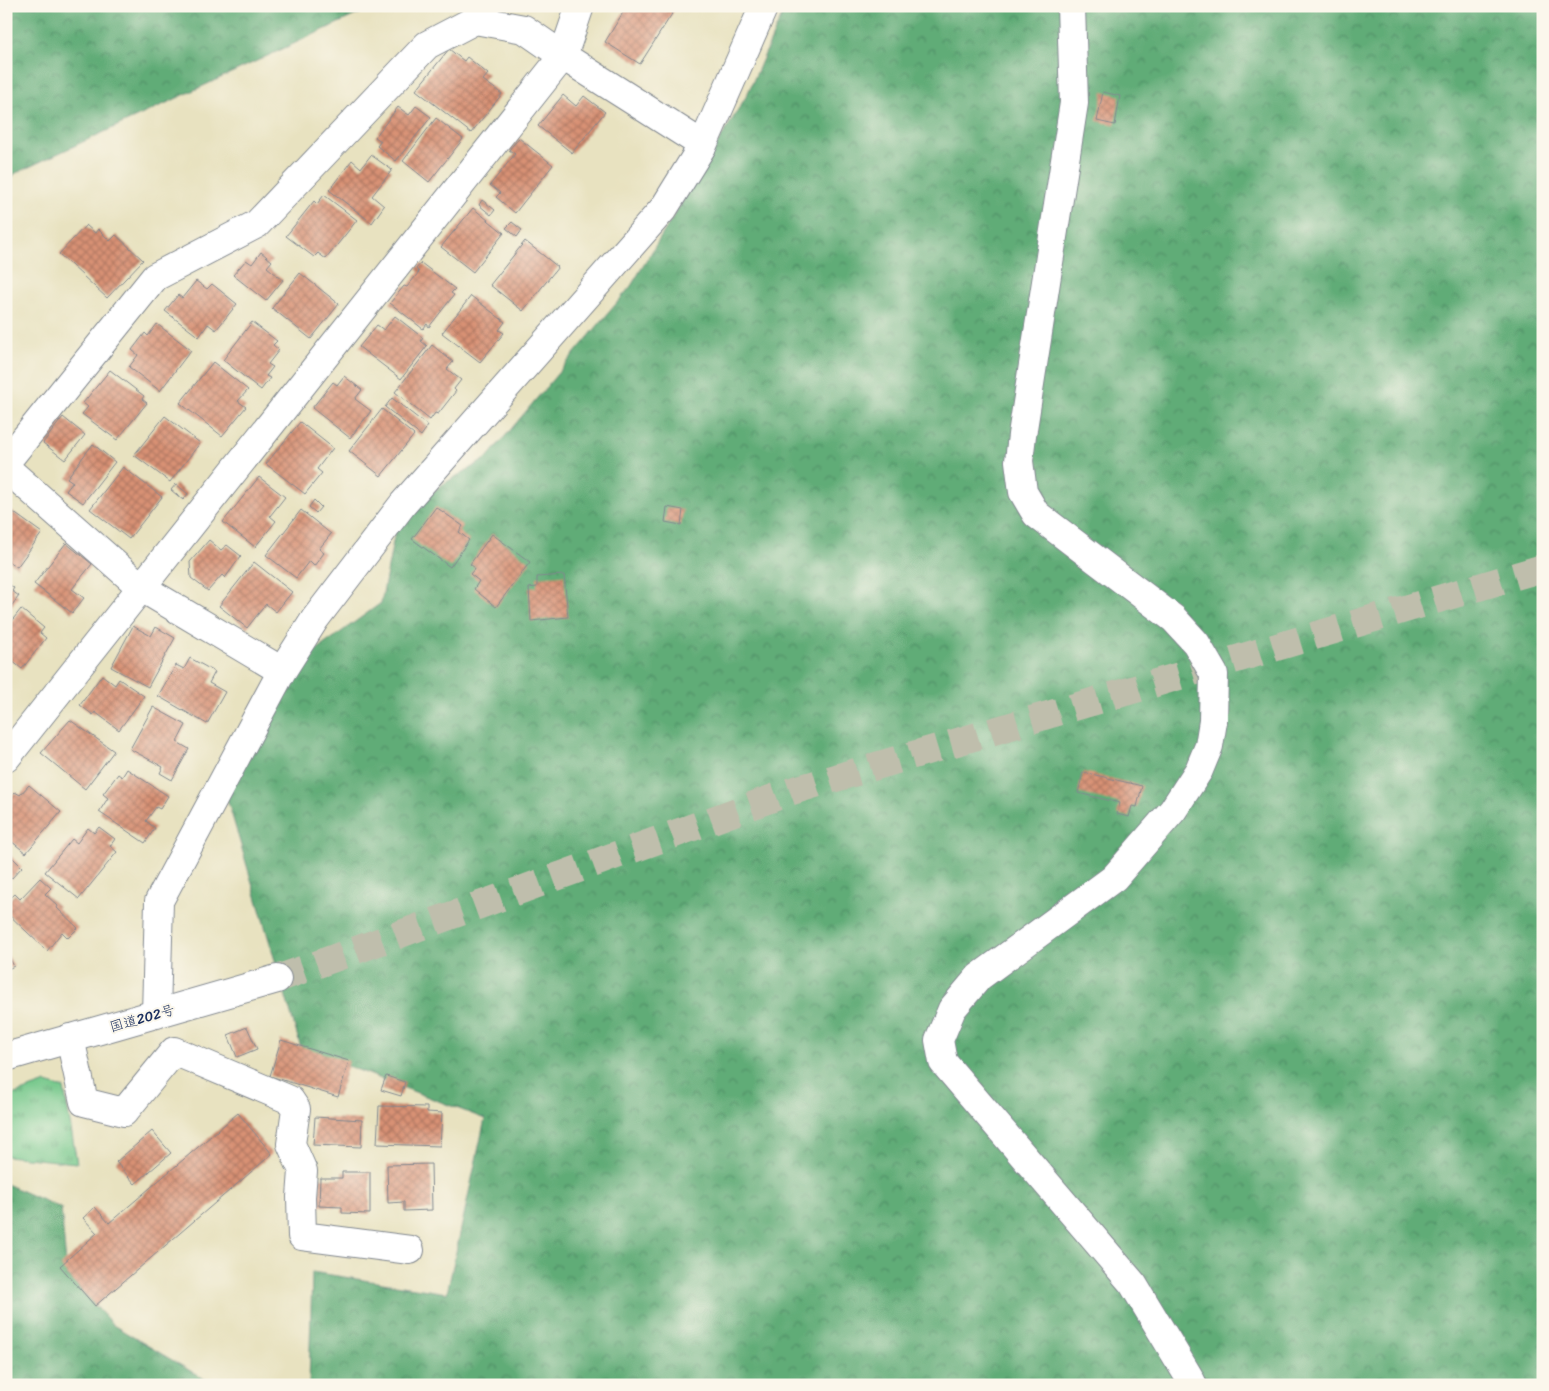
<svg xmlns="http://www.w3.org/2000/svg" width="1549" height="1391" viewBox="0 0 1549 1391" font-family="Sriracha,'Klee One',sans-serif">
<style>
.grass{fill:url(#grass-tufts);stroke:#487c74}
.forest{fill:url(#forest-crowns);stroke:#3e6e6a}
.building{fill:url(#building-cross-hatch)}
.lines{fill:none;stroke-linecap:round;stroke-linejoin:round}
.highway-tunnel{stroke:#bfbeac;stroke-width:28;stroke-dasharray:28 14;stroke-linecap:butt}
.minor-casing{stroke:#82888f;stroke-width:30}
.highway-casing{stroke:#82888f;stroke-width:30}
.minor{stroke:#fff;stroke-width:28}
.highway{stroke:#fff;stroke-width:28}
.labels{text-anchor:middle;stroke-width:4;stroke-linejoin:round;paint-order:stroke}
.street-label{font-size:14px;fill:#1b2f5e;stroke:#fbf7ec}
</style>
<defs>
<pattern id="grass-tufts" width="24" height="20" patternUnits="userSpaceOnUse" patternTransform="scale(1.25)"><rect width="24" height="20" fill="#76c88b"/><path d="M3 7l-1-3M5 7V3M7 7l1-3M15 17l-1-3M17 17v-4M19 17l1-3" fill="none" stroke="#60a375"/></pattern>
<pattern id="forest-crowns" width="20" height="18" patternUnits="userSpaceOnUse" patternTransform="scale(1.25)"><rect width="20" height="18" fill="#60ac77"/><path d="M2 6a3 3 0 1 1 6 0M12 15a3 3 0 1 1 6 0" fill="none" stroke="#4e8c65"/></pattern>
<pattern id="building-cross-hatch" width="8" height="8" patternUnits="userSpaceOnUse" patternTransform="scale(1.25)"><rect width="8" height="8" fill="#d89174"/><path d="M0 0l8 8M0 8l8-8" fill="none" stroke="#ae7762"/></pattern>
</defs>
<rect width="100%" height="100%" fill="#fbf7ec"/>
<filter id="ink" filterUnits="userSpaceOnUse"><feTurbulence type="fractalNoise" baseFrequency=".02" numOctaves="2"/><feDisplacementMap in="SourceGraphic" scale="10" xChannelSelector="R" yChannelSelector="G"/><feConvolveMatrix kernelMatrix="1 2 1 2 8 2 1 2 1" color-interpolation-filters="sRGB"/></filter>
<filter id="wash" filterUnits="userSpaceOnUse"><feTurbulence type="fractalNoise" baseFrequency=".0096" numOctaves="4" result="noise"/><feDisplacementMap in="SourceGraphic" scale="20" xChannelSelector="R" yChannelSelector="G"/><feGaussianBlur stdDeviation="1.12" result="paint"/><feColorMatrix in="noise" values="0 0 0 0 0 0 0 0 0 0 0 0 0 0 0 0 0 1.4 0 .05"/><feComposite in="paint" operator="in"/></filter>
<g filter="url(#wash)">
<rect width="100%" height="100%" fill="#e8e2c0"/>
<path class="grass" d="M46,1083L64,1088L77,1163L6,1156V1097Z"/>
<path class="forest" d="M6,6H375L16,173L6,182Z
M786,6H1543V1385H309L312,1272L447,1293L485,1119L301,1048L226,795L286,672L381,603L397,521L443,484L486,459L631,286L747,95Z
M6,1184L61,1208L67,1275L113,1325L214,1385H6Z"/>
<g id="blocks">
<path class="building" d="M627,6H677L640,64L605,42Z
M449,49L464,61L467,57L488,74L483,80L502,94L471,133L416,90Z
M1103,92L1120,96L1115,125L1097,121Z
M563,95L576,106L584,96L605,112L572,153L538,126Z
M416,106L431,117L396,161L377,146L381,141L375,137L398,107L409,115Z
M436,118L463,139L429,182L403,161Z
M519,138L553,165L515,213L496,197L500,193L490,185L515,154L509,150Z
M371,155L392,170L372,196L384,206L372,223L329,190L352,160L361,168Z
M324,195L357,220L326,259L318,253L314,257L286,236L314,201L317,204Z
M482,200L495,210L491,215L479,205Z
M473,208L504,233L473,272L441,247Z
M512,222L522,230L517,237L506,228Z
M86,225L95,233L98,229L110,241L116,235L143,260L107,298L59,254Z
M525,241L558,267L523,311L490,285Z
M261,252L272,261L267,267L283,280L266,301L233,275L246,260L252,264Z
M421,263L455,289L451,293L454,295L429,327L427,324L423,329L390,303L404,286L407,287L419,272L416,269Z
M300,273L339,304L311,339L272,308Z
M196,281L207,289L212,284L237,304L216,330L208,324L199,337L165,311L178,295L182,298Z
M471,296L505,322L499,330L504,333L480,362L442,333Z
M395,316L423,338L421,341L427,346L401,379L359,347L377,325L384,330Z
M252,322L277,341L273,345L279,350L268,364L273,367L266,376L270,378L261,390L223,360Z
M157,324L191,350L160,391L129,367L138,355L132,350L145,333L148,336Z
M432,345L453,362L447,369L461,380L454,389L456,391L438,414L435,413L430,420L395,392Z
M213,362L248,390L238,401L246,407L222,436L180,403Z
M110,370L144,396L142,399L147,403L117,440L82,414L88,407L83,403Z
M344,376L362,390L355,399L371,411L350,438L312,408L333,382L337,385Z
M392,398L428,426L421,436L385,407Z
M382,409L414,435L381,476L349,451Z
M165,416L200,443L170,482L134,455Z
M63,417L85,435L65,460L43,443Z
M300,422L333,448L317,469L322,473L305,494L266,464Z
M93,444L115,462L83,503L66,491L73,482L67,478Z
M123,467L162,497L129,539L90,509Z
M259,477L285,497L270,516L276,521L255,547L223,522Z
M176,484L188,494L183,500L171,490Z
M314,500L321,507L316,513L309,507Z
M6,507L42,533L17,567L6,560Z
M436,507L463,526L459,532L469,540L450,567L412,539Z
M667,507L683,510L681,525L665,522Z
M301,510L331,534L319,549L324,553L314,566L309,561L296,578L266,555Z
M492,534L530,562L496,607L474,589L479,581L470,574L475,568L470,564Z
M209,540L221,550L227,545L241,556L225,578L222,575L208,591L191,578L190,562Z
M66,543L92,564L72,589L84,598L72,613L34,584Z
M254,562L292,592L276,612L266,604L247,628L219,606Z
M564,575L568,617L531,621L529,588L537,587V577Z
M6,582L14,588L12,591L19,596L6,613Z
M21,609L44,628L40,633L46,638L22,669L6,656V628Z
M133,626L151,636L156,627L175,638L148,687L111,667Z
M190,658L215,672L209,683L225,692L207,724L158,696L176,665L184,669Z
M102,675L115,685L119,679L144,696L119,730L95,712L93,715L80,705Z
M153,707L186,725L177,742L189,749L172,780L160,773L163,767L130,749Z
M70,720L114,751L85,789L41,753Z
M127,769L168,796L160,809L156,807L146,821L155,828L145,843L99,812L108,798L103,794L118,774L122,777Z
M1083,772L1142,786L1137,807L1132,806L1129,817L1117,814L1120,803L1078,793Z
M29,785L61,812L26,853L6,837V802L15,792L20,795Z
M99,827L115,839L110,846L117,852L79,899L45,872L72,839L77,843L88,828L94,833Z
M6,851L22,867L11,879L7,875L6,876Z
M40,878L51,888L45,894L58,906L57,908L78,928L68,938L62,932L47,951L6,912V902L15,894L20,899Z
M6,953L14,966L6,970Z
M247,1027L257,1049L237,1057L228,1035Z
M281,1040L349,1061L338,1097L270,1076Z
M386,1076L405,1082L401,1096L381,1090Z
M379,1106L427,1107V1112L442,1113L440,1146L377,1144Z
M238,1113L272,1154L95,1306L60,1266L97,1233L83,1218L95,1207L109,1223Z
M315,1117L362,1120L361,1147L313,1145Z
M152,1131L171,1153L135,1184L116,1162Z
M431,1164L432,1210L404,1211V1202L388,1203L387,1165Z
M342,1172H370V1214L342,1213V1207L319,1206L320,1178H342Z"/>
</g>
</g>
<g filter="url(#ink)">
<use href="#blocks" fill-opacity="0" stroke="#82888f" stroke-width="1"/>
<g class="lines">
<path class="highway-tunnel" d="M277,979L792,791L1543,568"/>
<g class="minor-casing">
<path id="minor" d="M1071,6L1074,103L1022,435L1019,461L1023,492L1036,514L1174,619L1196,643L1214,674L1213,721L1209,746L1199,770L1173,810L1114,878L979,977L952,1009L939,1040L943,1062L1133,1284L1189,1377L1193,1385
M6,462L155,277L257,224L427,45L475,20L524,29L563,56L703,145
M6,468L142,588L282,671
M6,758L563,56L580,6
M156,1014L159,901L282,671L315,619L403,504L664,208L703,145L764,6
M70,1038L84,1102L124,1112L174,1051L290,1100L296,1109L291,1144L303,1171L301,1197L302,1236L410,1250"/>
</g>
<g class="highway-casing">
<path id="highway" d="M6,1057L277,979"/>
</g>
<use href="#minor" class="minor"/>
<use href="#highway" class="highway"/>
</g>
</g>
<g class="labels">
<g class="street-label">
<text transform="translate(142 1018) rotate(-16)" y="5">国道202号</text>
</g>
</g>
<rect width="1549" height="1391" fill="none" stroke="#fbf7ec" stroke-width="25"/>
</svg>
